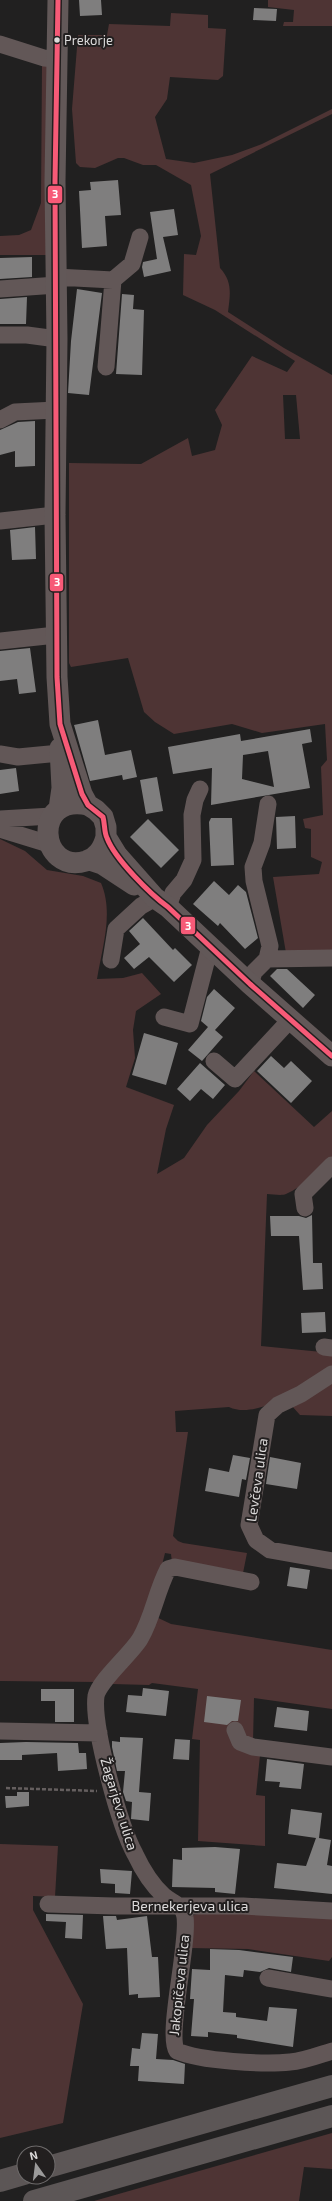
<svg xmlns="http://www.w3.org/2000/svg" width="332" height="2201" viewBox="0 0 332 2201" font-family="'Exo 2',sans-serif">
<style>
.green{fill:#4e3434;fill-rule:evenodd}
.building{fill:#7f7e7e;fill-rule:evenodd}
.lines{fill:none;stroke-linecap:round;stroke-linejoin:round}
.path{stroke:#655f5f;stroke-width:2.5;stroke-dasharray:4 2;stroke-linecap:butt}
.minor{stroke:#625757;stroke-width:17}
.major{stroke:#625858;stroke-width:21}
.highway{stroke:#5c5656;stroke-width:22}
.bus-1-casing{stroke:#221f1f;stroke-width:8}
.bus-1{stroke:#f75a77;stroke-width:5}
.bus-dot{fill:#dddbdb;stroke:#221f1f;stroke-width:1.5}
.labels{text-anchor:middle;stroke-width:4;stroke-linejoin:round;paint-order:stroke}
.bus-label{font-size:13px;fill:#dddbdb;stroke:#221f1f;text-anchor:start}
.street-label{font-size:14px;fill:#dddbdb;stroke:#221f1f}
.line-badge{stroke:#221f1f;stroke-width:1.5}
.badge-label{font-size:11px;text-anchor:middle;font-weight:bold;fill:#fff}
</style>
<rect width="100%" height="100%" fill="#212020"/>
<path class="green" d="M268,0H332V26H283L284,22H293L294,10L268,7Z
M171,13L208,15V28L226,29L223,76L218,80L170,77L167,99L155,117L166,159L194,163L232,155L262,144L332,109V114L210,174L220,268C233,282 230,295 228,312L284,348L332,375V954L286,953L273,877L319,874L322,862L311,857V829L305,828L303,819L323,815L321,767L327,760L325,724L262,733L232,724L174,734L155,722L144,712L128,658L71,667L69,663V463L141,464L188,438L192,456L215,450L222,425L215,410L252,356L287,372L295,361L215,310L183,295L184,254L196,255L201,236L191,185L156,165H143L124,158H118L95,168L80,167L76,163L72,109L78,35H107L109,24L170,26ZM283,395H296L300,439H285Z
M42,63L47,64L46,255H0V236L19,235L31,230L41,203Z
M0,839L25,851L47,870L83,876L101,883C114,913 102,948 97,979L123,978L142,973L161,994L136,1011L133,1030L135,1058L126,1087L174,1105L166,1129L157,1174L184,1158L207,1125L239,1091L254,1071L314,1127L332,1111V1157C318,1171 304,1186 286,1194C281,1196 273,1194 267,1194L261,1346L332,1353V1370C306,1384 258,1421 229,1407L175,1411L176,1432H188L173,1536L178,1541L183,1543L247,1553L242,1578L172,1563L171,1554L165,1553L149,1617L97,1682L0,1681Z
M332,1379V1416L300,1415L291,1405Z
M154,1616L171,1624L332,1650V1709L254,1698L253,1742L261,1745L256,1795L265,1796V1846L198,1841L200,1740L192,1739L198,1689L152,1683L149,1685L112,1684Z
M0,1844L58,1846L55,1897L33,1896V1910L83,2004L63,2123L0,2138Z
M211,1911L332,1916V1957L329,1961L248,1949L190,1948L192,1917L194,1915Z
M332,2133V2169L304,2167L299,2201H94Z"/>
<path class="building" d="M79,0H101L102,15L80,16Z
M254,8L277,9L276,21L253,20Z
M118,180L121,215L105,216L107,246L82,248L79,191L91,190L90,182Z
M174,209L178,235L163,237L171,271L144,277L142,267L143,262L157,259L150,212Z
M32,257V277L0,279V258Z
M77,289L102,293L89,395L68,393L71,341Z
M122,294L134,295L133,309L144,310L142,375L116,374Z
M27,297L26,324H0V299Z
M35,421V466L15,467V451L0,455V430L18,422Z
M35,527L36,559L12,560L10,530Z
M30,648L36,692L19,694L17,679L0,681V651Z
M98,720L105,755L131,750L137,777L123,780L122,775L90,781L74,725Z
M310,729L312,742L302,744L310,788L211,805L212,768L173,774L168,747L240,734L241,741ZM268,751L274,787L242,779L243,755Z
M16,768L19,791L0,794V770Z
M157,777L163,811L146,814L140,780Z
M295,816L296,848L277,849L276,817Z
M211,818H232L234,865L211,866L209,822Z
M148,819L179,850L161,868L130,837Z
M214,881L229,895L238,885L246,892L258,938L245,949L220,923L218,926L193,904Z
M143,918L173,950L175,948L192,965L174,982L149,957L134,969L124,958L140,944L129,931Z
M277,969H287L315,995L303,1008L270,976Z
M214,989L235,1008L215,1030L223,1037L202,1061L188,1050L208,1027L201,1021L207,997Z
M144,1033L178,1043L166,1085L132,1075Z
M271,1056L284,1068L291,1061L312,1081L291,1103L257,1071Z
M200,1063L225,1085L213,1099L201,1089L190,1101L177,1089Z
M312,1215L313,1263H322L323,1289L303,1290L299,1236H271L270,1216H299L306,1218Z
M325,1312L326,1332L302,1333L301,1313Z
M233,1455L250,1458L246,1480L242,1479L239,1497L205,1491L209,1468L229,1472Z
M270,1457L301,1463L297,1489L266,1484Z
M290,1567L310,1570L307,1589L287,1586Z
M143,1688L169,1691L166,1716L126,1712L128,1695L142,1696Z
M41,1689H74V1722H55V1701H41Z
M207,1696L241,1700L238,1721H232L227,1725L204,1722Z
M277,1707L309,1711L307,1731L274,1727Z
M120,1737L143,1738L139,1792L151,1793L149,1821L131,1819L132,1802L126,1801L123,1792L125,1771H117L112,1747V1741L120,1742Z
M175,1739L190,1740L189,1760L173,1759Z
M26,1742L78,1743L79,1753H86L87,1769L58,1771L57,1753L22,1755V1760H0V1743Z
M267,1759L304,1764L301,1789L279,1787L280,1782L265,1781Z
M17,1792H29V1806L6,1808L5,1796H17Z
M291,1809L322,1813L319,1838L331,1840L327,1865L332,1866V1894L274,1888L277,1863L306,1866L316,1838L288,1834Z
M215,1847L240,1849L235,1894L215,1892V1888L172,1887L173,1859L182,1860V1848Z
M100,1869L132,1871L130,1894L115,1893V1884L101,1883Z
M46,1914L83,1915L82,1939L65,1938L66,1922L46,1921Z
M103,1916H116L117,1920L147,1916L152,1957H158L160,1997L138,1998V1994L129,1995L127,1948L106,1949Z
M210,1949L239,1950L293,1957L291,1972L269,1968L260,1972L244,1970L243,1977L225,1975L223,2012L236,2013V2017L267,2021L269,2007L297,2009L293,2047L237,2038V2035L208,2032V2037L191,2036L194,1999H190L192,1969L210,1970Z
M142,2033L158,2034L156,2059L173,2060L185,2064L184,2084L138,2081L139,2066H130L132,2048L140,2049Z"/>
<g class="lines">
<path class="path" d="M6,1788L97,1791"/>
<path class="minor" d="M0,44L44,58L58,59
M56,277L113,280L106,367
M113,280L132,264L140,237
M0,289L57,285
M0,335H27L57,339
M0,420L15,412L56,410
M0,521L55,515
M0,641L56,635
M0,754L18,757L60,753
M0,819L52,816
M0,829L49,844
M168,907L173,893L184,880L193,860L192,815L195,800L200,789
M267,959L332,958
M111,960L116,929L141,906L155,898
M250,984L254,972L267,959L270,946L254,881L253,867L262,843L268,804
M164,1017L190,1024L210,947
M214,1061L235,1079L290,1020
M305,1208L303,1194L332,1165
M324,1347L332,1348
M332,1374L301,1394L278,1405L267,1415L249,1525L256,1540L270,1550L332,1561
M251,1582L175,1567L168,1569C156,1592 153,1617 140,1639C130,1655 99,1681 96,1696C92,1726 120,1827 135,1854C142,1869 152,1885 164,1896C172,1903 184,1905 185,1917C189,1943 166,2036 177,2051C200,2061 265,2065 290,2062C304,2061 319,2055 332,2051
M235,1730L240,1742L253,1747L332,1757
M0,1731L99,1733
M48,1904L114,1906H243L332,1911
M268,1978L332,1989"/>
<path class="major" d="M58,0L55,181L57,339L55,515L57,677L60,724L82,794L88,805L96,810L103,817L106,827V837L117,855L155,898L168,907L250,984L332,1056
M88,805C31,793 39,875 86,861C98,857 103,848 106,837
M59,809L62,788L60,748
M90,860L102,864L134,885"/>
<path class="highway" d="M48,2167L332,2086
M0,2181L24,2174
M34,2201L332,2116"/>
<g class="bus-1-casing">
<path id="bus-1" d="M58,0L55,181L57,677L60,724L82,794L88,805L103,817C105,824 104,832 107,838C115,859 150,894 168,907L250,984L332,1056"/>
</g>
<use href="#bus-1" class="bus-1"/>
</g>
<circle class="bus-dot" cx="57" cy="40" r="3.5"/>
<g class="labels">
<g class="bus-label">
<text x="64" y="45">Prekorje</text>
</g>
<g class="street-label">
<text transform="translate(257 1480) rotate(-82)" y="5">Levčeva ulica</text>
<text transform="translate(119 1804) rotate(73)" y="5">Žagarjeva ulica</text>
<text x="190" y="1911">Bernekerjeva ulica</text>
<text transform="translate(179 1985) rotate(-84)" y="5">Jakopičeva ulica</text>
</g>
</g>
<g class="line-badge">
<rect x="47" y="185" width="16" height="19" rx="4" fill="#f75a77"/>
<rect x="49" y="573" width="15" height="19" rx="4" fill="#f75a77"/>
<rect x="180" y="916" width="16" height="19" rx="4" fill="#f75a77"/>
</g>
<g class="badge-label">
<text x="55" y="198">3</text>
<text x="57" y="586">3</text>
<text x="188" y="930">3</text>
</g>
<g transform="translate(36 2165) rotate(346)"><circle r="19" fill="#221f1f" stroke="#6d6a6a"/>
<path d="M0-3L7 15L0 10L-7 15Z" fill="#9b9a9a"/>
<text y="-6" font-size="11" font-weight="bold" text-anchor="middle" fill="#dddbdb">N</text>
</g>
</svg>
